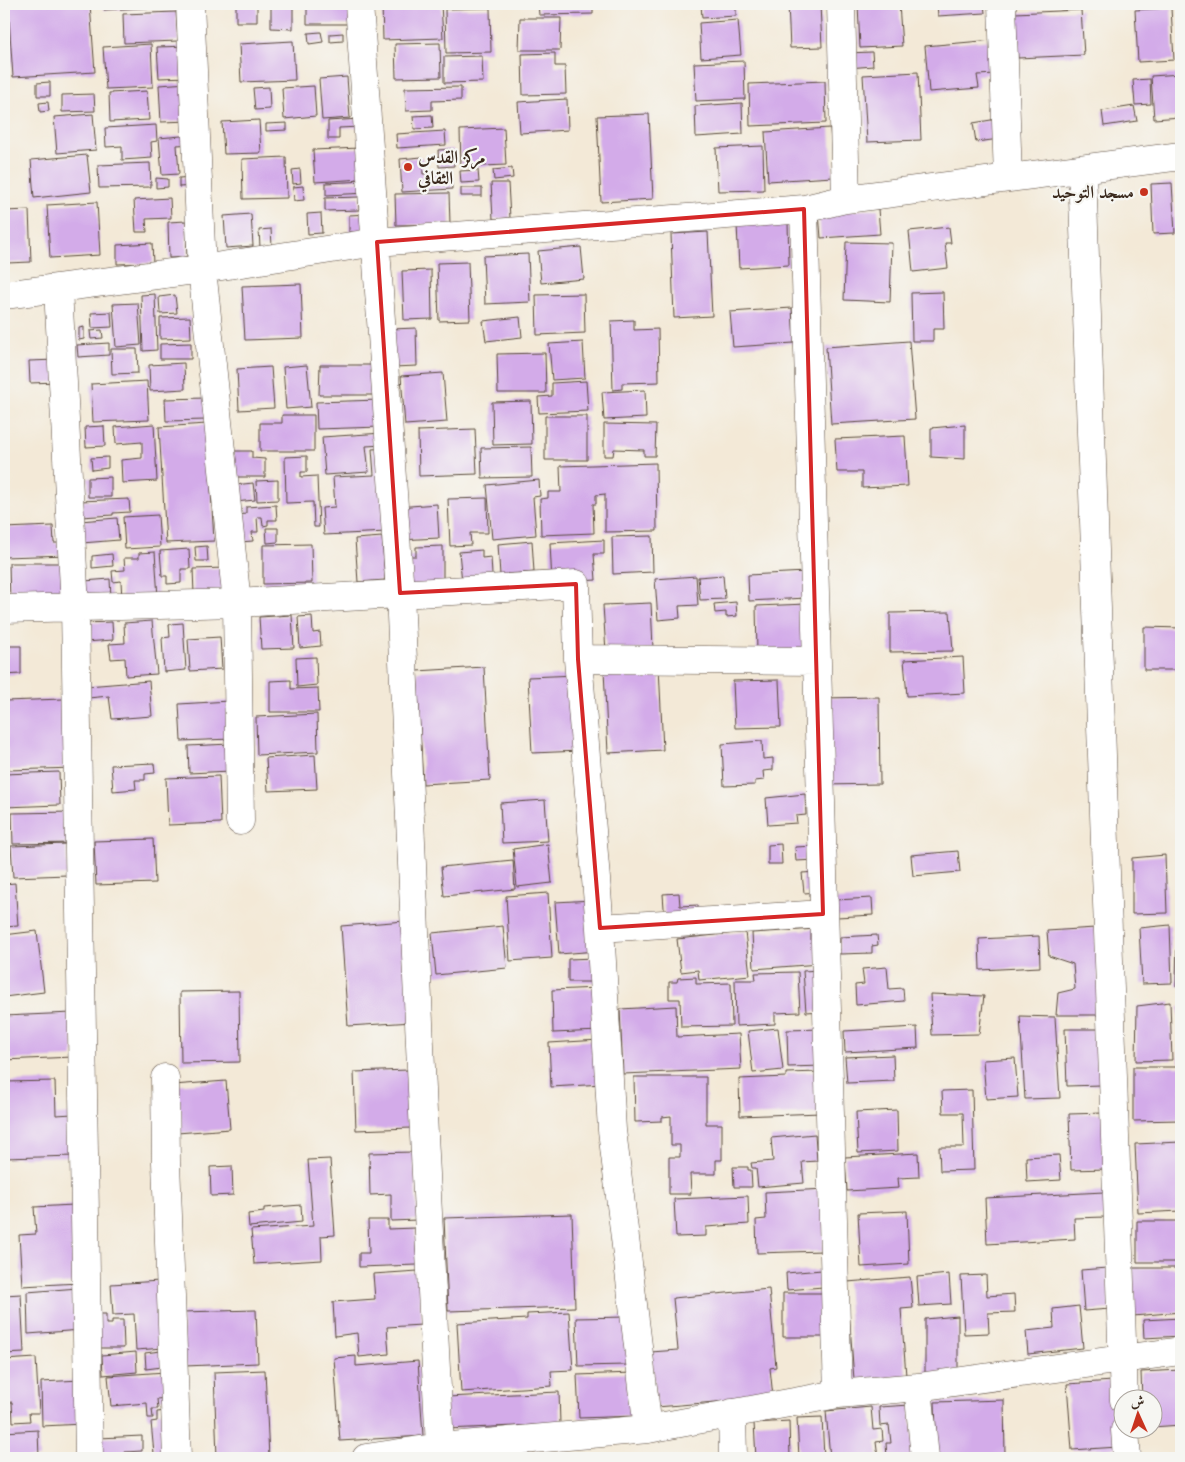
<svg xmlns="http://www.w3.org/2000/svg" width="1185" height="1462" viewBox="0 0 1185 1462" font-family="'Libre Caslon Text',Amiri,serif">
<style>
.building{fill:#d3abe9}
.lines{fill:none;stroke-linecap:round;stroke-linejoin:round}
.minor-casing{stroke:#57473a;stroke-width:29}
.minor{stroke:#fff;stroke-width:28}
.marked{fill:none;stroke:#d62828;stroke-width:4;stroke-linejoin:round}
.poi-dot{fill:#c8321e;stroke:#f6f6f2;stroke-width:2}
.labels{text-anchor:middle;stroke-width:4.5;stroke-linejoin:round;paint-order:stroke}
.poi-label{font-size:18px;font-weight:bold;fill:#3b2a1e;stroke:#f6f6f2;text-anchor:start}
</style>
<rect width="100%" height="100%" fill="#f6f6f2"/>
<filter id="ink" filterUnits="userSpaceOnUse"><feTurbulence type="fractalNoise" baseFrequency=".02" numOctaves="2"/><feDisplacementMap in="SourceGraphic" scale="10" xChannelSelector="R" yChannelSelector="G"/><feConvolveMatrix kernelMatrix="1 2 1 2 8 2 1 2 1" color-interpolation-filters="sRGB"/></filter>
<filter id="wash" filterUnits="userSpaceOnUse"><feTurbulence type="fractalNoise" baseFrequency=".0096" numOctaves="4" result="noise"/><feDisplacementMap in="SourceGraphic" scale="20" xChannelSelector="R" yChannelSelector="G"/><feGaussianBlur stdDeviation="1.12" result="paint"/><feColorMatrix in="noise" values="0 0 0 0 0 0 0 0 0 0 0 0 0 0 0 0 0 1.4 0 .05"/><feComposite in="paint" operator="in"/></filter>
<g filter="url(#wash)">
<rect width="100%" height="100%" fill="#f3e9d7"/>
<g id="blocks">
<path class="building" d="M8,4H90L95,72L13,77Z
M103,4H182V6L104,10Z
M236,4H257V22H236Z
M271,4L293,5V29L271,28Z
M307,4H352V24H307Z
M382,4H441L443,38L383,40Z
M538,4H593V14L539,15Z
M701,4H736V16L702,18Z
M788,4H820L822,47L790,48Z
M858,4H899L902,46L860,48Z
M937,4H984L985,13L938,16Z
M490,8L491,52L446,53L445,9Z
M1171,8L1174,60L1138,62L1135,10Z
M1081,10L1084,55L1018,58L1015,13Z
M176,12L178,41L124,43L123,14Z
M520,18H561L560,50H519Z
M738,20L741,55L701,58L699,23Z
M4,25H5L7,51H4Z
M321,32L323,42L309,44L308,33Z
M343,33V41L330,42V34Z
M993,40L996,74L977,75L979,88L929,92L925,46Z
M293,41L295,80L241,82L239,44Z
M440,43L441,77L396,78L395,44Z
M151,44L153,87L106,89L103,47Z
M188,46L189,77L159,78L157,47Z
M872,52L873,66L848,68L847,53Z
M555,53V66H565L566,94L523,95L522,54Z
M482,56L483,82L444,83V57Z
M744,61L745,99L696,101L694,63Z
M918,72L921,140L867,142L863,75Z
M1181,74V117L1154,119L1151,76Z
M347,77L350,118L322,120L319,79Z
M1150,79L1151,104L1135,105L1133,80Z
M825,81L826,123L750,126L749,84Z
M50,82V96H37V83Z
M188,83L191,121L161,122L159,85Z
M314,86L316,116L284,119L282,88Z
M269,87L270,109L255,110L253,88Z
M461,87V100L432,101V110L406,111L405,88Z
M147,91L149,120L110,122L109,93Z
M94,94L95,111L62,112V95Z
M567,99L568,130L520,133L518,102Z
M48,102L49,111L40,112L39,103Z
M742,103L743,134L696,137L695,106Z
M1134,106L1137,121L1104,126L1102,111Z
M93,114L96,150L57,153L54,117Z
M649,114L653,199L601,202L597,116Z
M432,115L433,128L414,129L413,116Z
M360,119V127L339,128V139H328V121Z
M997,119L1000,139L976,142L973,123Z
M259,120L261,153L224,154L222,122Z
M287,123V130L266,131V124Z
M156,125L157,141L151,142L152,158L122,160V146L106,147L105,128Z
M504,128L506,165L461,167L460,130Z
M830,128L833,177L768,181L765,132Z
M445,131L446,145L397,148L396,134Z
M192,135V144L177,145L179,174L162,175L159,138Z
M763,146L764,190L718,191L716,148Z
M360,148L362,179L315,182L313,150Z
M453,149L454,166L439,167L438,150Z
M87,155L91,192L34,198L31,160Z
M286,157L287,198L243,199L242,159Z
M422,157L423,174L451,172L452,189L402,192L400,159Z
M150,163L151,187L99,188L98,165Z
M512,168L513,178L494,180L493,170Z
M300,169L301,183L293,184L292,170Z
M478,170L479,182L461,183L460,171Z
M193,177L194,186L179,187V178Z
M156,178L168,179V187L156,188Z
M367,181L368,193L326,195V183Z
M491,183H508L510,218L493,219Z
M1172,183L1175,233L1153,234L1151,184Z
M303,186L304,200L294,201L293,187Z
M461,188H482V196H461Z
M449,193L450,224L396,225L395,194Z
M359,197V210L325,211V198Z
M170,198L171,218L146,219L147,232H136L134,200Z
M97,202L100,255L50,258L47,205Z
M878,209L880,234L821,238L819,213Z
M29,210L31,262L7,263L4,211Z
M321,213L322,233L308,234L307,214Z
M251,214L253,246L226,248L224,216Z
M368,214L369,231L349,232V215Z
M186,221L187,257L169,258L168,222Z
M788,222L789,265L739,268L737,224Z
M949,227L951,243H945L948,268L913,272L909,231Z
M271,229L272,246L260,247L259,230Z
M708,232L712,316L674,318L671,234Z
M846,242L892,243L890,302L844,300Z
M152,243L153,263L117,264V245Z
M581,247L584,279L541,283L538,251Z
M528,254L530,302L485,304L483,256Z
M468,262L470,320L439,321L437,263Z
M431,270L432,319L404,320L402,271Z
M301,284L303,338L245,340L242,286Z
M943,292L944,329H933V341H912L911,293Z
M155,294L157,350L143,351L141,295Z
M584,294L585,333L537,335L536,295Z
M175,295L177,313L160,314L159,297Z
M138,303L141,345L116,347L113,304Z
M792,308L794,343L733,347L730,312Z
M111,312L112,327L92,328L91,313Z
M190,317L191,338L160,339V318Z
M520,317L522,337L486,341L483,321Z
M634,320V330L658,329L659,382L622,383V389L613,390L611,321Z
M84,327V339L79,340V328Z
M416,328L417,366L393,367L392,329Z
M102,330L103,338L91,339L90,331Z
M909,341L915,419L831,424L826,347Z
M583,342L585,378L552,380L549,344Z
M109,343V355L78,357L77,345Z
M191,343V359H160V344Z
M111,349H137L138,373L112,374Z
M545,353L546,393H498L497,354Z
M56,360L57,382L30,383L29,361Z
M184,363L185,389L150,391L149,365Z
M307,365L311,407L286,409L283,367Z
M320,365H377L376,395H319Z
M271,367L274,408L239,410L237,369Z
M443,373L447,422L405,425L401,376Z
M147,381L149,420L93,422L91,384Z
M586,381L588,411L539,413L538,397L552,396V383Z
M645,390L646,418L604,420L602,392Z
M206,398V420L166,421L165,399Z
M380,400L381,427L317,429L316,402Z
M531,401L532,444L493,445L492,402Z
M282,415H314V451H260V423H282Z
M545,416H587V460H545Z
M154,424L157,481L122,483L121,460L142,458V442L116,444L115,427Z
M207,424L214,541L166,543L159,427Z
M604,424L656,425L655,456H644V450L614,449L613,456H604Z
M965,425V459L931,457V428Z
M104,426L105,446L86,447L85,427Z
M475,429L477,474L419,476L418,431Z
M383,433L384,445L366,446L369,472L325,475L322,437Z
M905,436L908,486L862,488V472H837L835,439Z
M531,447L532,477L482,478L481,448Z
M388,448L387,532L324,535L322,508L335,507L333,477L374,475L372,449Z
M234,451H252V458L265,459V477H234Z
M307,456V472H301V477L317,476L319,527H314L313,502L286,503L285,457Z
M108,457V468L92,470L91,458Z
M656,463L657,531L605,532V494L596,495V504H593L594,533L541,535L540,499L548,498V492H561L560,466Z
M111,477V497H88V478Z
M278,480V500L257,501L256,481Z
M539,480L540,496L533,497L536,535L492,539L487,485Z
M253,483L255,500L235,502L234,485Z
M487,498L488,533H470L471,545L450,546L448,499Z
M129,499L130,512L113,513V515L81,517L80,501Z
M437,504L439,538L399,540L397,507Z
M276,505L277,520H268V525L263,526L262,517H257L258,532H252L253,541L239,542L237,515L246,514V507Z
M158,515L160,547L125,549L123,517Z
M117,518L119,540L82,543L80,521Z
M53,526L54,543H68V555L4,557V528Z
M266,528H278V542L267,543Z
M652,536L653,572L613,574L612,537Z
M382,537L385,580L358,582L355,539Z
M604,540V554H594L596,580L552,583L550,543Z
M532,541L534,572L500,575L498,544Z
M311,544L312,583L263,584V545Z
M207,546L208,561H196L195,547Z
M443,546V587L406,589V556H416V547Z
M189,549L190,569H181V583L167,584V576H162L160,551Z
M482,550V558L491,557L492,575L479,576L462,582L459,552Z
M155,552L158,598L122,600L121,581L113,582L112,571L125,570L124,558H139V553Z
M112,554L113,566L92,568V556Z
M9,563H64L65,602L10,603Z
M226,568L227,592L194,594L193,569Z
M806,572L807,598L749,601L748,575Z
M723,575L725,599L700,600L698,577Z
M696,576L698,605L679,606L680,618L658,620L655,579Z
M110,579L111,598L85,600L84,581Z
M736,602L737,616L726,617V612L715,613L714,604Z
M651,603L653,649L606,652L603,605Z
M808,604L809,652L757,653L756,606Z
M950,612L953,651L890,652V613Z
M292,615L294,648L261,649L259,617Z
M312,616L313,633L320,632L321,646L300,648L298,617Z
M152,621L157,674L126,676L125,658L111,659L109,644L125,643L124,623Z
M112,622L113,640L85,642L84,623Z
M183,623L186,670L164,672L162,638L170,637L169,624Z
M1144,627L1181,628V670H1144Z
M220,637L222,669L190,671L188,639Z
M6,646H21V674L4,675V657H6Z
M316,657L317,685L297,687L296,658Z
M963,657L965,693L907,696L904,660Z
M484,667L490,780L423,784L417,671Z
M659,667L663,750L608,753L604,670Z
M577,675L580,751L532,753L528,677Z
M291,680V689L318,688L319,712H270V681Z
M779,680L781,727L735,728L733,681Z
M149,681L152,716L112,719L109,696L88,698L87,686Z
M879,697L880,784L824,785L822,698Z
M63,699L75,768L8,770L5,701Z
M229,701L231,739L181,741L179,704Z
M317,714L318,752L257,755L256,717Z
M762,741L763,759L773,758V770L763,771L764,780L755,781V785L724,786L722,744Z
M230,744L231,771L189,773L188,746Z
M315,755L317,789L268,791L266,758Z
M154,763L155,773L145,774V780H135L136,789L113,791L111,765Z
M59,772L60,805L4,807V774Z
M219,776L221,823L168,825L166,778Z
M805,794L806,815L796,816L797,823L768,825L766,798Z
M545,800L548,841L502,843L500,803Z
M74,812V843L13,844L12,813Z
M153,839L155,883L96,885L94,841Z
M66,844L67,875L13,877L11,846Z
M548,844L552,883L517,887L513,849Z
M781,844L782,864H768V845Z
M815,846L816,860L796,861L795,847Z
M958,851L960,872L913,876L911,855Z
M1179,854H1181V909H1179Z
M1165,855L1167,913L1132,914V858Z
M513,860L515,889L444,896L441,867Z
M817,872L819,892L804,893L802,873Z
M15,883L18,926L4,927V884Z
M548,893L552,958L510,961L506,896Z
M679,893L680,906L698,905V919L665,922L663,894Z
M872,898L873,915L837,917L836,900Z
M593,900L597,951L559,954L555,902Z
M405,921L413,1022L348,1026L341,926Z
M1170,925L1172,983L1142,984L1139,928Z
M503,926L507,968L436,975L432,933Z
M1095,928L1101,1015H1056L1058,993L1075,989L1073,964L1049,956L1047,931Z
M816,929L819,964L754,969L752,933Z
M1181,930V986H1176L1177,931Z
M37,931L44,992L4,997V935Z
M745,932L750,975L699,980L698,970L681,972L677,939Z
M877,935L878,945L872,946V953L840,954V937Z
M1039,936L1040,967L980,970L979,939Z
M596,958L597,982H568V959Z
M887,967L889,989L903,988L904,1001L856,1005L855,985L864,984L862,969Z
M820,970L823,1011L806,1012L803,971Z
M798,972L800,1012L775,1013V1024L736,1026L735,980H756L755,973Z
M696,977V984L731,983L732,1026L681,1027L680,999H669V982H677L678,978Z
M598,988L600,1031L553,1033L552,990Z
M239,991L240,1062L181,1063L180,992Z
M930,994L984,996L979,1034L932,1035Z
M1170,1002L1172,1060L1136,1061L1137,1006Z
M676,1006L677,1037L739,1034L741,1069L623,1074L620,1009Z
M1179,1006H1181V1062H1179Z
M72,1013L73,1057L4,1060V1016Z
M1020,1016L1055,1017L1060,1098L1025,1099Z
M917,1027L918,1048L845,1052L844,1031Z
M778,1028L783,1070L753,1073L748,1031Z
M822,1029L823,1066L788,1067L787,1030Z
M1065,1029H1099L1101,1085L1067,1086Z
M600,1040L603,1084L551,1087L549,1043Z
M893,1055L894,1081L847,1083L845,1057Z
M1015,1058L1018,1097L986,1099L983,1060Z
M1133,1067H1181V1120L1133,1121Z
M408,1070L411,1128L356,1130L354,1072Z
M820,1072L821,1113L740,1116L739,1079L786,1077V1073Z
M634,1077H706V1124H722V1160H716V1174H690L691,1194H669V1157H680V1145H671V1116L662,1117V1121L635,1122Z
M55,1081L56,1115L73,1114L75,1156L4,1158V1082Z
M226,1081L230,1129L177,1133L173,1085Z
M972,1090L974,1170L940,1171L939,1147H964L963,1113H943L942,1091Z
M897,1110L898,1151L858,1153L856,1112Z
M1104,1113L1106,1169L1071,1170L1069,1114Z
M815,1134L817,1161L802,1162L804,1183L758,1187L756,1168H752L751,1163L773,1161L771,1138Z
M1181,1142V1211L1138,1213L1135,1144Z
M414,1152L417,1220L391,1221V1194L370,1195L369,1153Z
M918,1153L919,1177L898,1178L899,1188L847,1191L845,1157Z
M1059,1155L1061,1180L1027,1182L1026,1157Z
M330,1159L335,1235L321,1236L322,1260L254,1264L251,1230L313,1226L308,1160Z
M232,1166L233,1195L211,1196L210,1167Z
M733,1167H748V1170H751L752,1187H734Z
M827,1189L823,1251L757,1253L756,1220L766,1219L765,1192Z
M1104,1192L1105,1217L1074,1218L1075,1239L987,1244L985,1198Z
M748,1196L749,1224L706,1227V1236L676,1237L674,1199Z
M74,1205L79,1283L22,1286L19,1235L36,1234L34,1207Z
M301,1205L302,1222L249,1227L248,1214L264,1212V1208Z
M907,1211L909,1264L861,1267L858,1213Z
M572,1214L575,1307L448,1311L444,1218Z
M368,1220H388V1229L415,1228L417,1265L359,1267V1253H369Z
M1137,1221H1181V1262H1137Z
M1107,1268L1110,1309L1084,1311L1081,1270Z
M1133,1268H1181V1312L1133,1316Z
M822,1270L823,1287L787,1290L786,1273Z
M418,1271L422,1325L387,1327L389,1354L359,1357L357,1333L335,1336L333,1302L375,1299L373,1274Z
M949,1274L951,1304L919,1306L917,1277Z
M986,1275L987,1296L1014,1294L1015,1312L988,1313L989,1333L964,1334L961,1276Z
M910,1277L913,1308L901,1309L906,1376L854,1380L847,1282Z
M160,1281L164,1348L136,1350L134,1314L113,1315L111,1284Z
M78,1288L81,1330L28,1334L27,1292Z
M769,1289L776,1367L770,1368L773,1397L657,1407L651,1352L678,1350L673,1298Z
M783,1293H827V1337H783Z
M21,1294L24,1353L4,1354V1295Z
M1079,1306L1083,1348L1028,1354L1026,1331L1054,1328L1053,1309Z
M256,1310L258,1363L185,1366L182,1312Z
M569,1312L573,1370L551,1371L552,1386L461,1392L457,1323L527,1319V1314Z
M93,1314H106V1324H112V1320H123L124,1348H100Z
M958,1316V1371L925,1375V1319Z
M627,1317L628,1365L578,1366L576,1318Z
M1181,1318V1336L1144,1338L1143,1320Z
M168,1350L170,1366L146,1369L145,1353Z
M136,1352L137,1372L103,1375L102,1355Z
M356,1356V1366L418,1361L423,1436L340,1441L334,1358Z
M36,1358L39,1413H29L30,1421L13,1422L12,1402L4,1403V1360Z
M265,1370L269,1458H217L214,1372Z
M1181,1370V1425L1152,1427V1400H1142L1141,1372Z
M165,1372L167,1398L157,1399L158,1409H152L153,1418H148L147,1403L111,1406L108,1376Z
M633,1373L635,1416L579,1418L577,1375Z
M81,1380L83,1424L42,1426L41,1382Z
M1113,1381L1118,1447L1072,1450L1067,1384Z
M559,1392L560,1424L447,1429L446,1397Z
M1004,1400L1005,1455L937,1458L935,1402Z
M910,1405L914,1458H887L886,1443H891L889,1425L880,1426L879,1407Z
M871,1407L873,1430L882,1429L883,1441L876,1442L878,1458H830L826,1411Z
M166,1411L174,1458H140V1455L154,1454L151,1422L157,1421V1412Z
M822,1417L824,1458H799L797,1418Z
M789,1421L790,1458H756L754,1423Z
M38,1430L39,1458H4V1432Z
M142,1436V1451L125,1452V1458H100L99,1438Z
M1178,1455V1458H1151V1457Z"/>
</g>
</g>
<g filter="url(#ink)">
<use href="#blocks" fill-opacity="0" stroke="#57473a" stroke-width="1"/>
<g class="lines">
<g class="minor-casing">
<path id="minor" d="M190,4L202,269L237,603L240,821
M359,4L400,593L424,1135L440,1447
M841,4L846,199
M1002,4L1008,178
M1082,169L1124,1400
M804,209L838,1394
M58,289L75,607L89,1458
M4,295L202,269L377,242L804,209L846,199L1181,156
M4,609L237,603L576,584L578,659L600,928L612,1130L648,1429
M578,659L816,661
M600,928L823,914
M165,1078L166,1162L177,1458
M918,1387L925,1458
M732,1413L733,1458
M1125,1430L1127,1458
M366,1458L440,1447L648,1429L838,1394L918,1387L1181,1351"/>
</g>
<use href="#minor" class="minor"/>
</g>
</g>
<path class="marked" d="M804,209L823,914L600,928L578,659L576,584L400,593L377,242Z"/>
<g class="poi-dot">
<circle cx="408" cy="167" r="5"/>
<circle cx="1144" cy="192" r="5"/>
</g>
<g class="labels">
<g class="poi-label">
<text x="418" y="163">مركز القدس<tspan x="418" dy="21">الثقافي</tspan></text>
<text x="1134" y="198" text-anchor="end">مسجد التوحيد</text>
</g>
</g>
<rect width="1185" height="1462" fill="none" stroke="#f6f6f2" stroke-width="20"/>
<g transform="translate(1138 1414) rotate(357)"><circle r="24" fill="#f6f6f2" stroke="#aba49d"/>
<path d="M0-4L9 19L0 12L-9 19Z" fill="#c8321e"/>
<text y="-8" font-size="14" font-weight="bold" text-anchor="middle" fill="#3b2a1e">ش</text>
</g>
</svg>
